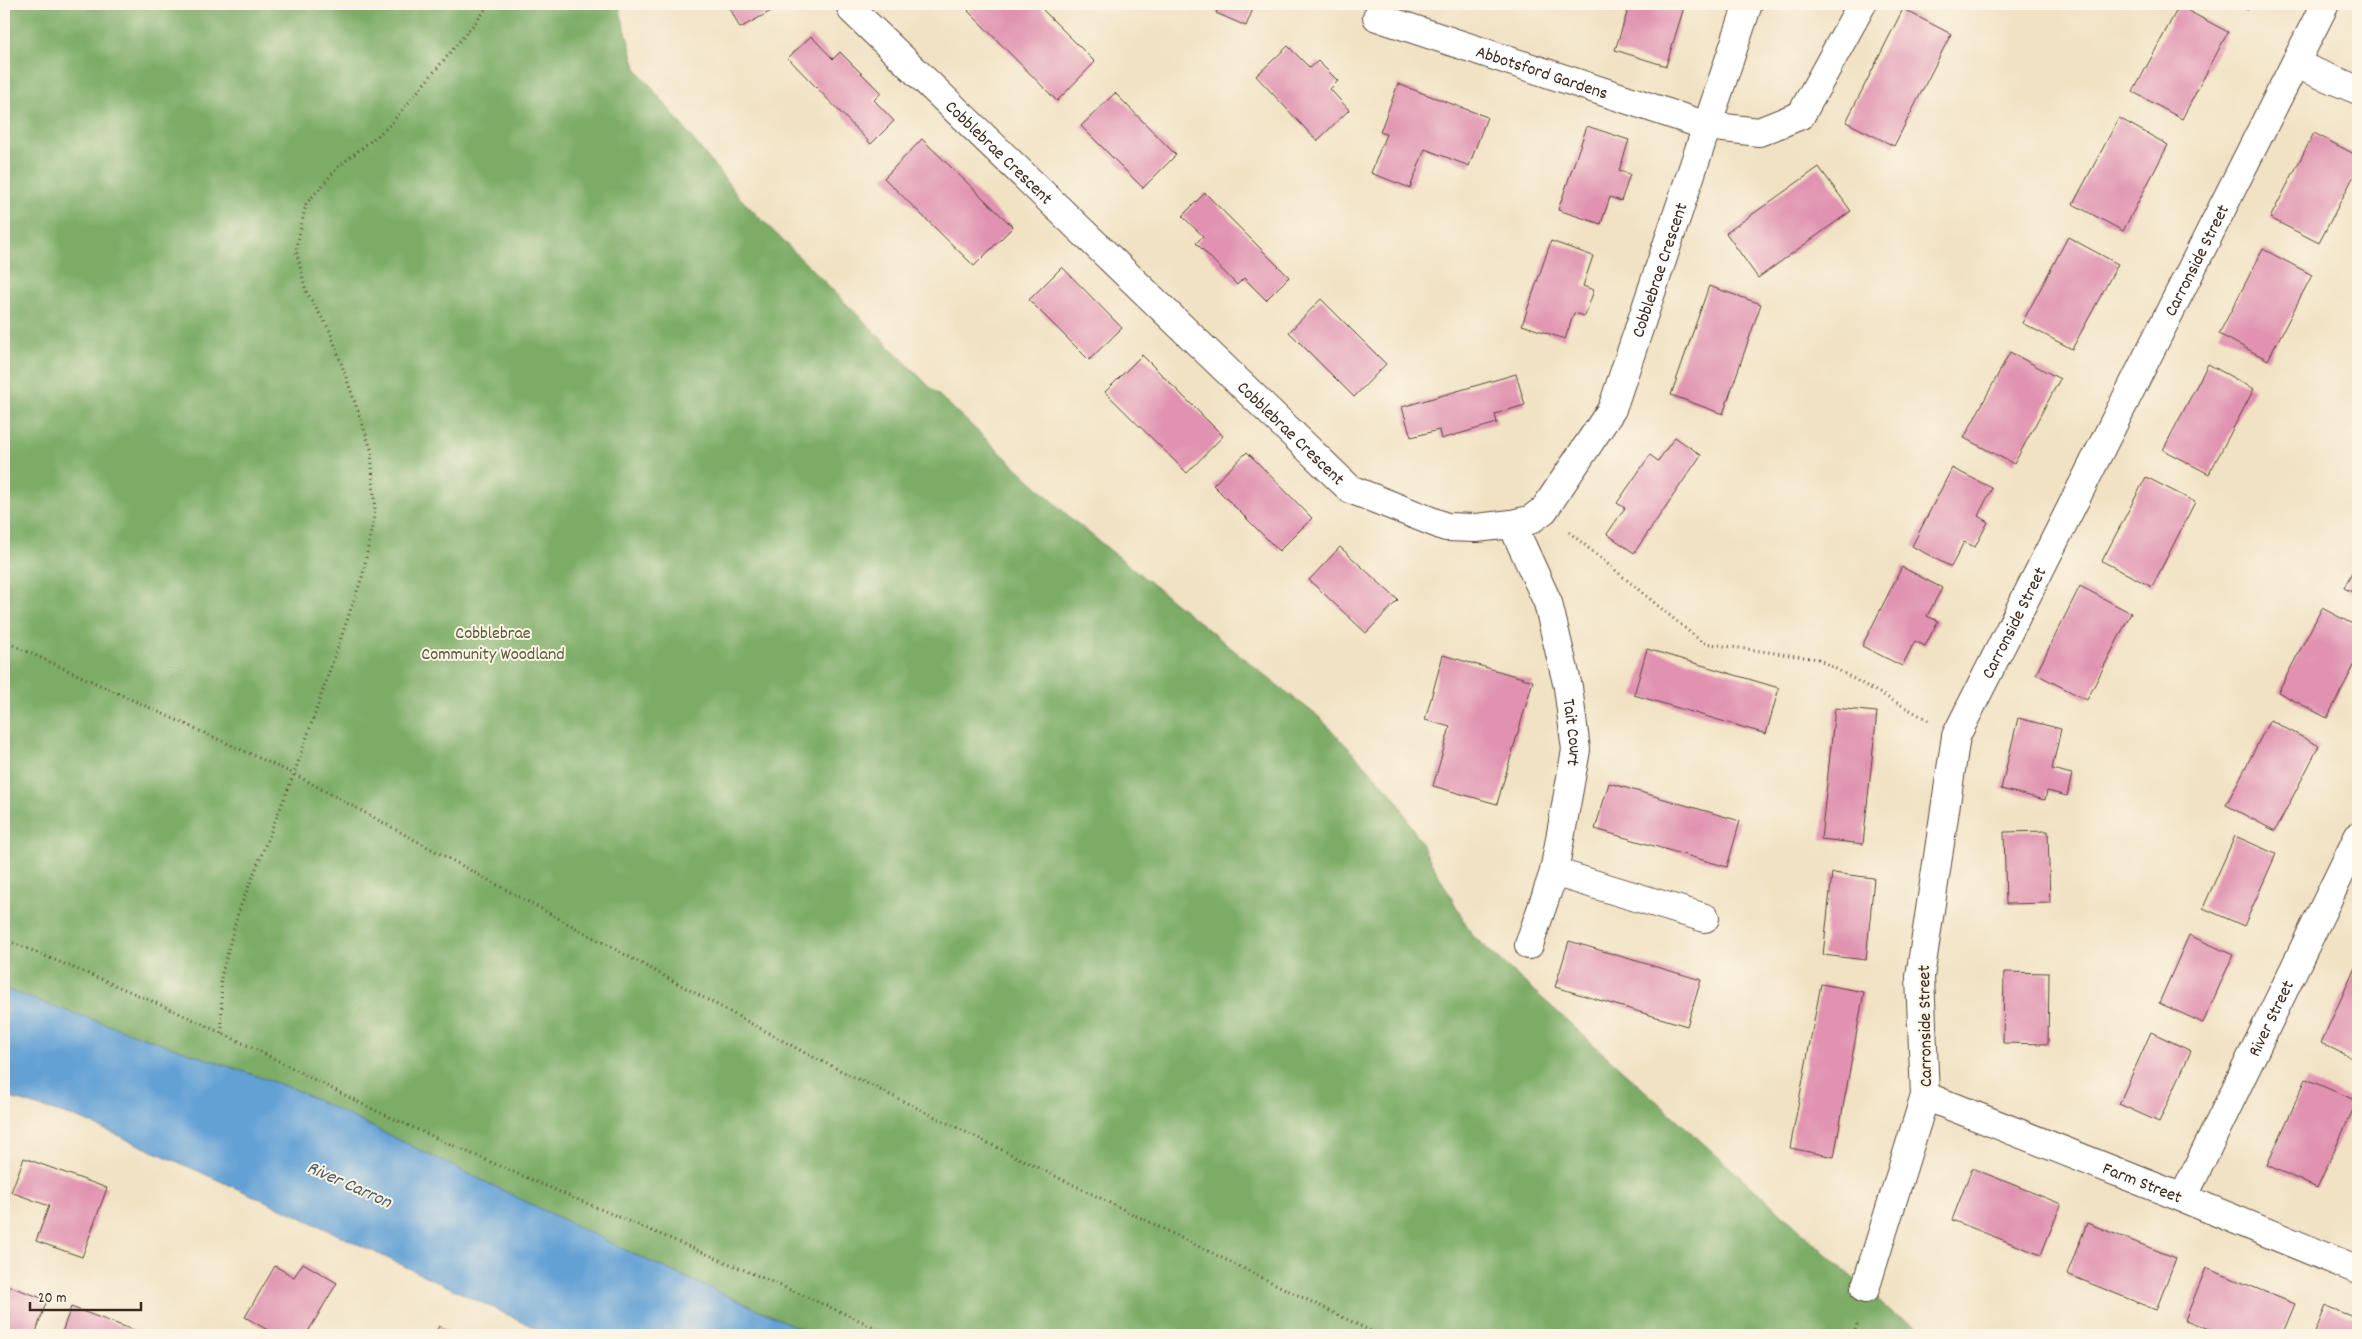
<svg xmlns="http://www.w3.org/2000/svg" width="2362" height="1339" viewBox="0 0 2362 1339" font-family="Dekko,sans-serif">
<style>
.forest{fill:#7bac66;stroke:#5b6b42}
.water{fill:#63a1d5;stroke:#4f667a}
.building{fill:#e092b0}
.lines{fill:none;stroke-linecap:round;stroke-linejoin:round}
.minor-casing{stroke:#564637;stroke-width:30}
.path{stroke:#564637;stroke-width:3;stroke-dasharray:1 4;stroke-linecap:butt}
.minor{stroke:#fff;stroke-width:28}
.labels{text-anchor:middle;stroke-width:4;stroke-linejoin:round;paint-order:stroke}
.street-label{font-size:18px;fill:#3b2a1e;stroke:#fcf5e5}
.park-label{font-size:18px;fill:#585938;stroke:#fcf5e5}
.water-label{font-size:19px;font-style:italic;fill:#4b5a67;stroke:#fcf5e5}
</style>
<rect width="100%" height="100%" fill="#fcf5e5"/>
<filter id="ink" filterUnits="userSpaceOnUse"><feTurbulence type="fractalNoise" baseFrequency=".02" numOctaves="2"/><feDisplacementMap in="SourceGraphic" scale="10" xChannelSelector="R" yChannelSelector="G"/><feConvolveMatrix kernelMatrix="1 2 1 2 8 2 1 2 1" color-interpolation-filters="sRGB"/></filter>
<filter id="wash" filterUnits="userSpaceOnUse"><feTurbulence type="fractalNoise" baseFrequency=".0096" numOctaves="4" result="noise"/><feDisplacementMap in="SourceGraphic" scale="20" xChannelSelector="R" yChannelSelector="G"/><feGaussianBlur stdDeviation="1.12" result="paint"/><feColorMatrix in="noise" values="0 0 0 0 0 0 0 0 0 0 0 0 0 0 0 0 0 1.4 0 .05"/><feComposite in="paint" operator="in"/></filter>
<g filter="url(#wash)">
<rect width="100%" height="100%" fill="#f1e2c4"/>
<path class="forest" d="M4,4H618L636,68L740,198L929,386L1074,521L1272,681L1319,717L1395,797L1472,935L1895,1316L1941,1335H815L640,1257L294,1089L4,989Z"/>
<path class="water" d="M4,989L294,1089L640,1257L815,1335H550L292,1213L81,1119L4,1096Z"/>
<g id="blocks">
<path class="building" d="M728,4H784L740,28Z
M976,4H1037L1095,62L1057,101L968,11Z
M1220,4H1255L1246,26L1216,13Z
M1630,4H1685L1666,66L1615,50Z
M2235,4H2251L2248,10Z
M2179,6L2228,32L2182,119L2133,92Z
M1903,9L1951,34L1894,146L1846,122Z
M811,36L833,59L840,52L881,93L874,100L894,121L871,144L788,58Z
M1288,46L1310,68L1318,61L1338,81L1330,89L1349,110L1317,141L1256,76Z
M1398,84L1487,117L1469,166L1425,149L1410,188L1371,173L1386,134L1380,132Z
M1115,93L1176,155L1143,188L1081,126Z
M2119,118L2168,145L2123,231L2073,204Z
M1587,126L1629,140L1619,171L1630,174L1626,187L1621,201L1610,197L1601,224L1558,210Z
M2314,133L2358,156V168L2319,243L2270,218Z
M922,139L1013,227L974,266L884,178Z
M1819,167L1851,211L1758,278L1726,233Z
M1205,193L1289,277L1266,300L1244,278L1237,285L1196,243L1203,236L1182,216Z
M2068,237L2118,264L2072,349L2022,323Z
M1551,241L1593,256L1583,286L1594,290L1585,316L1574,313L1565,339L1522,325Z
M2263,249L2312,275L2268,360L2219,334Z
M1062,267L1122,328L1089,360L1029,300Z
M1709,286L1761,304L1723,414L1671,395Z
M1321,299L1386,364L1354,397L1289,332Z
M2010,352L2060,379L2014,464L1964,438Z
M1142,355L1223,436L1187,473L1105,392Z
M2208,364L2254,389L2209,474L2163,450Z
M1516,374L1525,405L1495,414L1497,423L1441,439L1439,430L1411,437L1402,407Z
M1675,437L1701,455L1634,553L1607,534L1625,508L1617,503L1650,455L1658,461Z
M1247,452L1312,518L1279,551L1213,485Z
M1952,468L1992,488L1978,516L1988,522L1975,547L1964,542L1951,567L1912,546Z
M2146,477L2195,502L2152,587L2102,561Z
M1340,547L1398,600L1366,633L1309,580Z
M2358,560V595L2344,588Z
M1902,567L1942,588L1927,616L1938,621L1925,646L1915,641L1902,666L1862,646Z
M2080,586L2131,613L2087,700L2036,674Z
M2322,608L2358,627V658L2327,718L2278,692Z
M1647,649L1779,688L1766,734L1634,695Z
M1443,655L1533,681L1497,804L1433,786L1450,727L1425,720Z
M1835,708L1877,712L1863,844L1821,839Z
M2018,718L2061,729L2052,769L2072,774L2067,796L2047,791L2045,800L2001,789Z
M2270,720L2319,746L2275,831L2226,805Z
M1609,783L1740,821L1727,867L1595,829Z
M2048,831L2050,903L2006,904L2004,832Z
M2235,836L2276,854L2244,926L2203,908Z
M1832,873L1874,878L1866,960L1823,955Z
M2189,935L2233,955L2203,1023L2159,1003Z
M1569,941L1701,980L1687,1026L1555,987Z
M2358,961V1061L2321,1043Z
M2004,972L2049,973L2048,1044L2003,1043Z
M1821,984L1864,992L1834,1157L1790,1148Z
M2151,1032L2191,1051L2159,1122L2119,1104Z
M2306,1079L2357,1101L2317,1188L2267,1165Z
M24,1158L107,1188L82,1257L36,1241L49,1206L11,1192Z
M1972,1168L2061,1204L2041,1255L1952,1220Z
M2087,1223L2176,1258L2156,1310L2067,1274Z
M303,1263L337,1283L306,1335H276L245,1317L275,1266L294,1277Z
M2206,1268L2295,1304L2282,1335H2225L2185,1320Z
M4,1284L47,1300L35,1335H4Z
M2326,1306L2358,1319V1335H2314Z
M71,1307L147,1335H61Z
M439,1326L455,1335H434Z"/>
</g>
</g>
<g filter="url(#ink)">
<use href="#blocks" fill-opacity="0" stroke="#564637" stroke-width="1"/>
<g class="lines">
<g class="minor-casing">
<g id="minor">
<path id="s1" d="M850,4L852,10L1350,489L1446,527L1476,528L1512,524L1530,520L1544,510L1612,409L1748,4"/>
<path id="s2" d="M1377,17L1707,126L1759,132L1801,115L1862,4"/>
<path d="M2295,64L2358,90"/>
<path id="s3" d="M1512,524L1548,603L1568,687L1576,750L1554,872L1529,945"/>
<path d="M1554,872L1705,918"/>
<path id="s4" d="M1925,1096L2183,1198L2358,1270"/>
<path id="s5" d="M2183,1198L2358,837"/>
<path id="s6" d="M1865,1289L1925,1096L1920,977L1956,736L2325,4"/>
</g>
</g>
<path class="path" d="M269,4L273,7L343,4
M1569,532L1703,643L1818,659L1928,720
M4,641L294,774L807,1054L1379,1335
M4,939C76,969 149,998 219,1032C274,1057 326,1087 381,1113C550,1191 723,1258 892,1335
M222,1033L221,977L238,913L294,774L363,574L375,511L371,449L330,331L306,291L296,250L306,204L338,167L388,127L484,12L487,4
M1854,1335L1858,1321"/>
<use href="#minor" class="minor"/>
</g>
</g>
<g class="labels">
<g class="street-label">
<text dy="6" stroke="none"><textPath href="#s2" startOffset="174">Abbotsford Gardens</textPath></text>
<text dy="6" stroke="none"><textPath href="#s1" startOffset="211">Cobblebrae Crescent</textPath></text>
<text dy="6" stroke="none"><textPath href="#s6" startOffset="1098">Carronside Street</textPath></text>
<text dy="6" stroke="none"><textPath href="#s1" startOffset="1171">Cobblebrae Crescent</textPath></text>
<text dy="6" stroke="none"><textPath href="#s1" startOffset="616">Cobblebrae Crescent</textPath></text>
<text dy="6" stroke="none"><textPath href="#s6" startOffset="692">Carronside Street</textPath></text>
<text dy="6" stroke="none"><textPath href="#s3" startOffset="219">Tait Court</textPath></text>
<text dy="6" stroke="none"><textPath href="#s5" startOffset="200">River Street</textPath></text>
<text transform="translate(1924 1026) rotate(-91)" y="6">Carronside Street</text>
<text dy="6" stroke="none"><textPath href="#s4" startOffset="234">Farm Street</textPath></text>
</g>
<g class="park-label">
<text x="493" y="638">Cobblebrae<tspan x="493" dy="21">Community Woodland</tspan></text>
</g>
<g class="water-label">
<text transform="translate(350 1183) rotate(24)" y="7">River Carron</text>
</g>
</g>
<rect width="2362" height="1339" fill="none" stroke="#fcf5e5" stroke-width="20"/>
<path d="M30 1302v8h111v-8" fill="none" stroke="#3b2a1e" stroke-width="2.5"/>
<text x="38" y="1302" font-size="15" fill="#3b2a1e" stroke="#fcf5e5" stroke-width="4" paint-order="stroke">20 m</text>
</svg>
